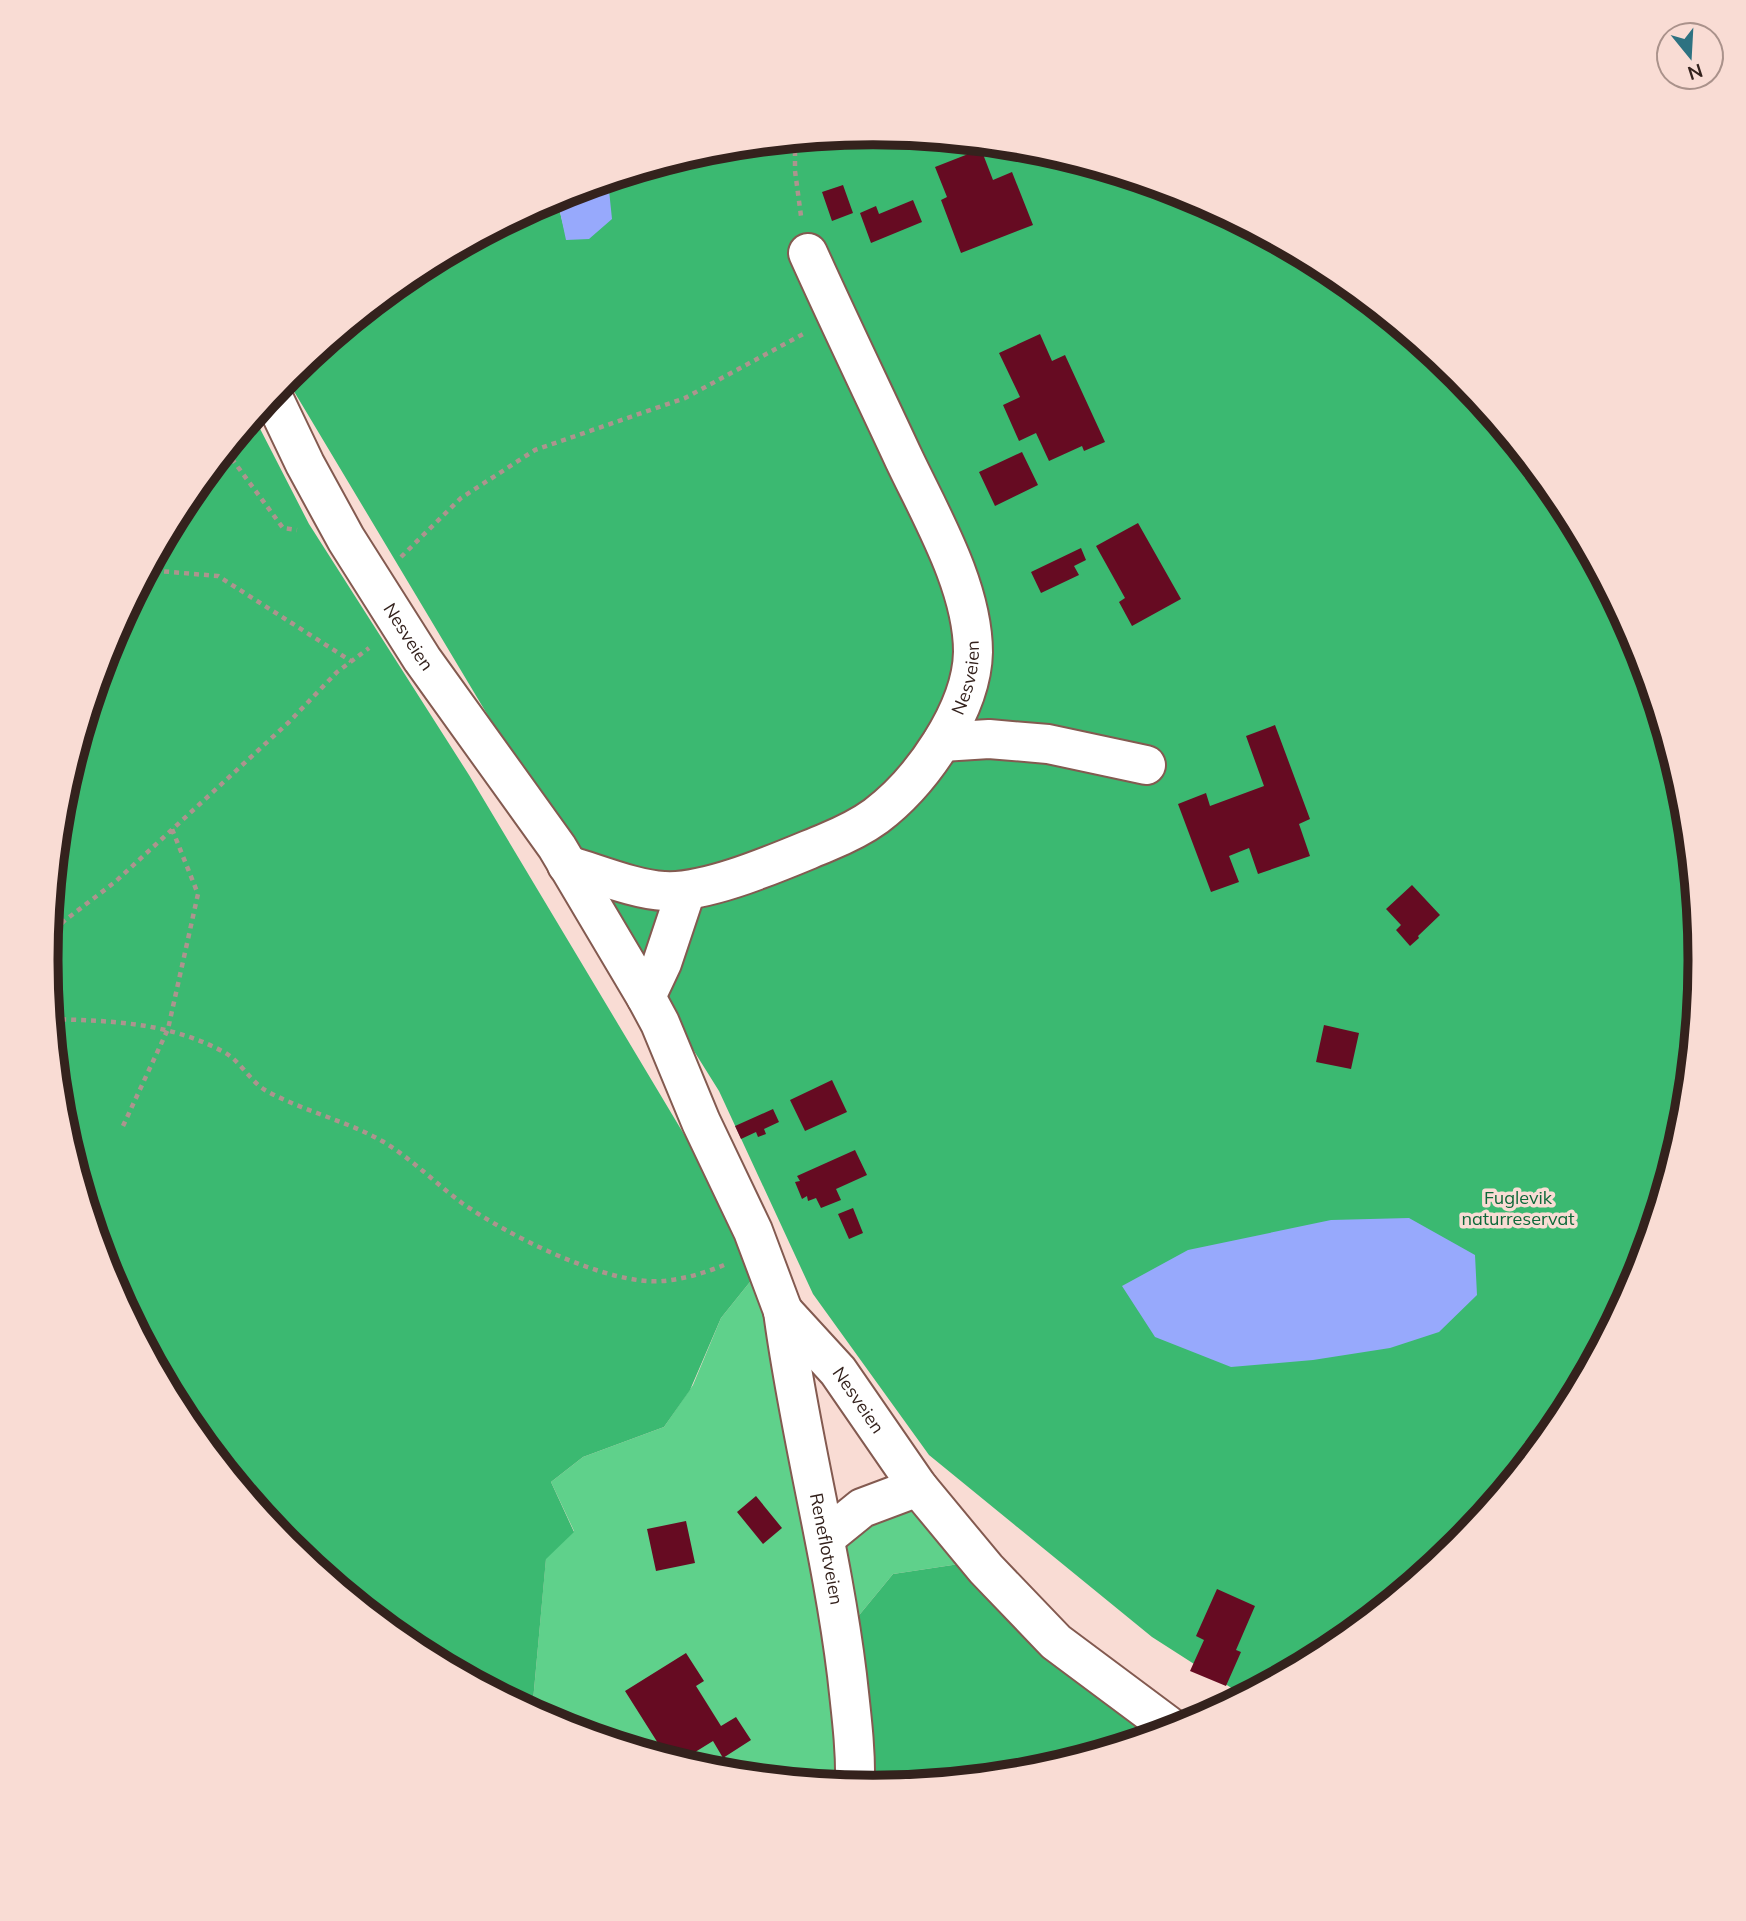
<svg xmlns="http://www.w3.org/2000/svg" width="1746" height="1921" viewBox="0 0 1746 1921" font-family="Mulish,sans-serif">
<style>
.green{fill:#5fd18b}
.forest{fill:#3bb971}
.water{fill:#97a9fc}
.building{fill:#660b22}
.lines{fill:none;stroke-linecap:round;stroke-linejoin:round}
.minor-casing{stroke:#835a50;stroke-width:42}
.major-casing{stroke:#835a50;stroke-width:42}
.path{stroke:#ad948e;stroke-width:4.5;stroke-dasharray:5 5;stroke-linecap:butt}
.minor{stroke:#fff;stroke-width:38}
.major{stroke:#fff;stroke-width:38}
.labels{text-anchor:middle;stroke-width:7;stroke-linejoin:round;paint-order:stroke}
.street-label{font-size:18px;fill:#34221d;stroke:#f9dcd4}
.park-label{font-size:18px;fill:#0e6839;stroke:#f9dcd4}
.rim{fill:none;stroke:#34221d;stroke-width:9}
</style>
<rect width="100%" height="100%" fill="#f9dcd4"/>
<path class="green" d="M766,1262L824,1538L918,1487L979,1561L893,1574L842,1636L855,1786L711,1772L556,1725L532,1712L546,1558L574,1531L551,1482L583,1457L664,1427L693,1385L721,1318Z"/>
<path class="forest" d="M873,133L1035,149L1190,196L1333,273L1458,376L1561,501L1638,644L1685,799L1700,961L1685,1122L1637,1278L1561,1421L1458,1546L1332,1649L1244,1696L1152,1637L929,1455L813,1294L719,1091L572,856L286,378L414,272L557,196L577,190L560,212L567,240L609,190L601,182L712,149Z
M254,417L309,524L469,775L691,1146L766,1262L721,1318L690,1390L664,1427L583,1457L551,1482L574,1532L546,1559L532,1712L413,1648L288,1545L185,1420L108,1277L61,1122L46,960L61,799L109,643L185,500Z
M979,1561L1174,1730L1034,1772L873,1788L842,1636L893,1574Z"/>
<path class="water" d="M601,182L609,190L612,219L589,239L566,240L560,212L577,190Z
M1409,1218L1475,1255L1477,1295L1439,1332L1390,1348L1313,1360L1231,1367L1155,1337L1122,1286L1188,1250L1331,1220Z"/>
<path class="building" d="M981,149L993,180L1012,172L1033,225L961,253L941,200L947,197L935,167Z
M843,185L853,213L832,221L822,192Z
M913,200L922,222L871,243L860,213L876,206L879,214Z
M1040,334L1052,361L1065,355L1105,442L1084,451L1082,446L1049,461L1036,433L1019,441L1003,405L1020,397L999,353Z
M1022,452L1038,485L995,506L979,472Z
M1138,523L1181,599L1132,626L1119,602L1125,598L1096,546Z
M1081,548L1086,560L1074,566L1079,575L1041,593L1031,572Z
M1275,725L1310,819L1299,824L1310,856L1258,874L1249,848L1229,856L1239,882L1211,892L1178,804L1206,793L1210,806L1264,786L1246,736Z
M1412,885L1440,915L1418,936L1419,938L1410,946L1396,930L1401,925L1386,909Z
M1324,1025L1359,1033L1351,1069L1316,1062Z
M832,1080L847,1112L805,1131L790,1100Z
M773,1109L779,1122L764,1129L766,1134L758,1137L756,1132L741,1139L735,1126Z
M855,1150L867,1175L836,1189L841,1200L821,1208L816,1198L808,1201L807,1196L802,1199L795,1182L800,1181L797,1176Z
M853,1208L863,1233L849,1239L838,1214Z
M756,1496L782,1528L763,1544L737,1512Z
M686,1521L695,1563L656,1571L647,1529Z
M1217,1589L1255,1606L1236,1650L1241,1652L1226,1686L1190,1671L1204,1640L1196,1636Z
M1388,1599L1390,1602L1338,1644L1333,1635L1376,1610L1375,1608Z
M686,1653L704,1681L696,1686L721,1726L736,1717L751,1740L723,1758L713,1741L679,1762L668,1759L625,1691Z"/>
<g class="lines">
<g class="minor-casing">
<g id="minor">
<path d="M942,742L989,739L1048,744L1146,765"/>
<path id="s1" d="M567,865C595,873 636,890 664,891C708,894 783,860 825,843C842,836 861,827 876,816C921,782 972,710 973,652C973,587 931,516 904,459C872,390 839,322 808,253"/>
<path d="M646,997L662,963L686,891"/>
<path id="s2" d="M783,1311L838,1371L918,1487L986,1569L1056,1642L1174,1730"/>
<path id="s3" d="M783,1311C799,1433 832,1552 847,1675C851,1712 856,1748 855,1786"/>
<path d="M825,1538L862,1508L918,1487"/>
</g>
</g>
<g class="major-casing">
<g id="major">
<path id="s4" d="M272,395L305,464L346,539L422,659L557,847L646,997L660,1023L701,1122L753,1231L783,1311"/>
</g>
</g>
<path class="path" d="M795,141V171L801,216
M224,453L229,455L283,528L297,530
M401,557L461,498L535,450L685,398L805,333
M145,576L159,571L218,576L351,661
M48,938L64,921L115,882L289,722L337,672L369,648
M51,1019C111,1021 167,1022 222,1051C239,1059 249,1080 265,1090C302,1111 345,1120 382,1141C411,1158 435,1183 462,1203C507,1235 608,1286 663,1281C684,1279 705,1273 724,1265
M123,1126L168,1029L198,894L172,829"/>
<use href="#minor" class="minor"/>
<use href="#major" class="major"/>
</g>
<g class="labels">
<g class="street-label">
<text dy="6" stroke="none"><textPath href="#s4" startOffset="278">Nesveien</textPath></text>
<text dy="6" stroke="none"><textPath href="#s1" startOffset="497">Nesveien</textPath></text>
<text dy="6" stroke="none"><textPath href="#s2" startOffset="117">Nesveien</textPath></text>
<text dy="6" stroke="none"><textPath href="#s3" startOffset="242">Reneflotveien</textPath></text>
</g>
<g class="park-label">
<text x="1518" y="1204">Fuglevik<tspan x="1518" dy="21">naturreservat</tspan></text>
</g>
</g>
<path d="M0 0H1746V1921H0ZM58 960a815 815 0 1 1 1630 0a815 815 0 1 1-1630 0Z" fill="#f9dcd4" fill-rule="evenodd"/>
<path class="rim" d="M58 960a815 815 0 1 1 1630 0a815 815 0 1 1-1630 0Z"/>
<g transform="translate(1690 56) rotate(162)"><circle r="33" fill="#f9dcd4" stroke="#aa928b" stroke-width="2"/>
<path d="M0-5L12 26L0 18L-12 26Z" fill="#2d7281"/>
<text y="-10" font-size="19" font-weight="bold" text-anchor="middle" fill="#34221d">N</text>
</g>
</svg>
